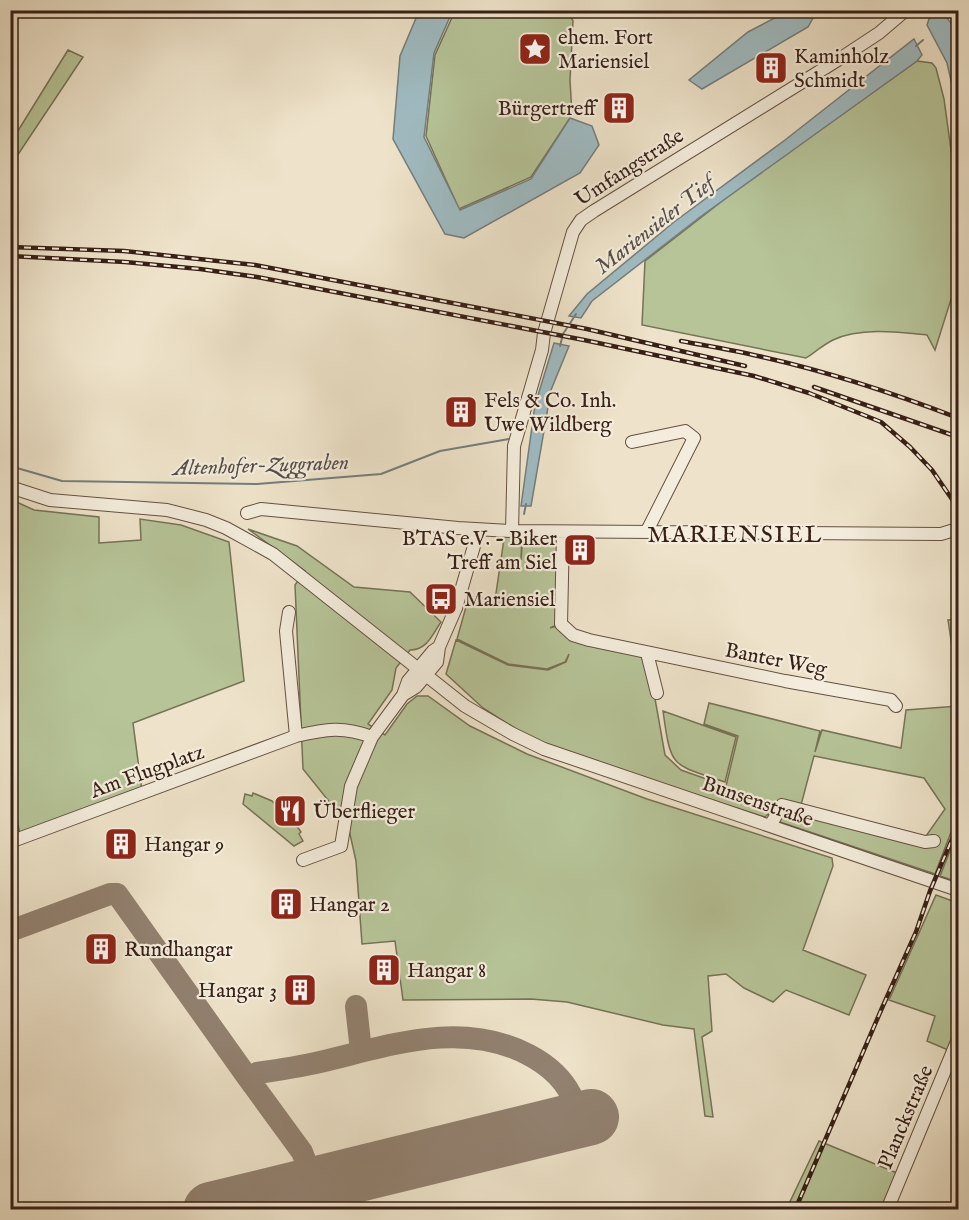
<svg xmlns="http://www.w3.org/2000/svg" width="969" height="1220" viewBox="0 0 969 1220" font-family="'IM FELL English',serif">
<style>
.green{fill:#b6c498;stroke:#767256;stroke-width:1.5;fill-rule:evenodd}
.water{fill:#9fbbc2;stroke:#757d7d;stroke-width:1.5}
.lines{fill:none;stroke-linecap:round;stroke-linejoin:round}
.stream{stroke:#757d7d;stroke-width:2}
.taxiway{stroke:#928170;stroke-width:22}
.runway{stroke:#928170;stroke-width:56}
.minor-casing{stroke:#655042;stroke-width:14}
.minor{stroke:#f4eddd;stroke-width:12}
.rail-casing{stroke:#371f15;stroke-width:4.5}
.rail{stroke:#f4eddd;stroke-width:2;stroke-dasharray:7;stroke-linecap:butt}
.labels{text-anchor:middle;stroke-width:4.5;stroke-linejoin:round;paint-order:stroke}
.poi-label{font-size:21px;fill:#371f15;stroke:#f4eddd;text-anchor:start}
.street-label{font-size:21px;fill:#371f15;stroke:#f4eddd}
.water-label{font-size:22px;font-style:italic;fill:#564e49;stroke:#f4eddd}
.quarter-label{font-size:24px;letter-spacing:1.5px;fill:#371f15;stroke:#f4eddd}
</style>
<rect width="100%" height="100%" fill="#eee3ca"/>
<filter id="stains"><feTurbulence type="fractalNoise" baseFrequency=".00333" numOctaves="4"/><feColorMatrix values="0 0 0 0 .2 0 0 0 0 .09 0 0 0 0 .02 0 0 0 .5 -.17"/></filter>
<radialGradient id="worn" r=".72"><stop offset=".6" stop-color="#630" stop-opacity="0"/><stop offset="1" stop-color="#630" stop-opacity=".3"/></radialGradient>
<path class="green" d="M455,11H568L573,21L570,80L572,115L531,177L459,209L426,136L435,55Z
M68,50L83,57L11,165V142Z
M917,61L932,63L936,68L944,99L958,201V277L935,350L927,335C899,332 860,327 833,340C823,345 815,352 806,358L642,325L645,261L748,181Z
M10,499L34,510L99,517V543L141,540L140,519L181,525L229,542L244,681L133,723L142,791L20,834L10,788Z
M248,529L297,546L354,587L410,592L441,622C432,635 427,650 410,650L396,668L392,690L368,724L385,735L407,704L417,696H428L470,726L527,754L647,799L832,858L833,866L803,950L866,975L849,1015L786,990L773,1002L744,988L726,974L708,976L712,1031L702,1037L713,1117L705,1116L694,1029L663,1025L567,1002L531,999L403,1000L395,941L362,944L356,861L348,825L303,769L295,585L305,571Z
M505,532L522,533L521,560L523,533L561,535L559,624L550,628L560,625L645,657L654,693L665,755L681,770L726,786L738,736L704,724L709,703L820,731L815,752L822,730L901,748L906,710L958,706V814L935,874L780,822L779,816L774,809L765,817L538,743L483,708L446,674L456,640L508,665L548,670L566,662L569,654L565,662L547,669L508,664L457,639L469,596L495,600ZM814,756L924,778L945,809L924,839L801,805Z
M958,619V687L948,620Z
M663,711L736,737L725,782C671,764 671,769 663,711Z
M253,793L272,801L285,814L287,812L301,832L299,834L303,841L294,846L243,804L245,794L252,796Z
M958,831V882L940,876Z
M936,895L958,903V1024L948,1050L927,1041L935,1016L889,1000Z
M819,1141L897,1173L882,1209L786,1210Z"/>
<path class="water" d="M453,10L434,53L424,137L460,210L531,179L570,118L592,126L599,145L580,173L464,238L445,234L393,139L400,56L419,11Z
M785,11H817L808,27L702,89L689,80L748,32L784,13Z
M927,11C943,10 951,20 957,35C962,45 959,97 958,112L947,63L927,25L930,16Z
M914,39L922,55L917,61L700,217L592,301L581,318L569,316L587,294L674,222L785,140Z
M554,343L569,346L551,390L531,506H521L535,405Z"/>
<g class="lines">
<path class="stream" d="M916,46L923,40
M560,346L563,334L576,314
M10,466L62,481L257,484L381,474L440,451L509,439
M524,514L526,504"/>
<path class="taxiway" d="M10,931L110,894H117L248,1078
M356,1006L361,1051
M296,1188C312,1180 308,1166 302,1152L248,1078L257,1073C278,1070 299,1067 320,1062C389,1046 461,1019 529,1055C546,1064 562,1077 571,1095C578,1108 569,1118 558,1124"/>
<path class="runway" d="M211,1210L591,1117"/>
<g class="minor-casing">
<path id="minor" d="M632,442L685,431L694,438L647,531
M10,487L50,500L167,510L206,520L226,528L273,554L465,706L513,734L544,749L958,890
M247,513L261,509L458,528L512,531L941,534L954,530
M512,531L514,446L542,350L544,333L573,232L581,220L594,211L841,58L879,33L906,10
M563,532L561,624L573,635L589,640L785,681L891,700L896,706
M289,612L286,631L296,736
M647,653L657,693
M403,695L416,687L437,662L439,647L456,608L474,546L476,529
M770,826L782,805L925,842L934,841
M10,842L296,736C326,729 343,726 372,737
M303,860L341,846L351,786L372,737L403,695L408,681L433,651L439,647
M887,1210L958,1039"/>
</g>
<use href="#minor" class="minor"/>
<g class="rail-casing">
<path id="rail" d="M10,247L124,251L255,265L587,329L745,366
M10,256L125,262L200,269L257,277L584,340L754,376L809,393L881,422L910,447L932,470L958,508
M681,341C707,346 733,350 758,356C826,371 893,393 958,418
M814,387L958,437
M795,1210L882,1008L916,932L930,891L958,825"/>
</g>
<use href="#rail" class="rail"/>
</g>
<defs>
<g id="sight-square" transform="scale(1.725)"><rect x="-9" y="-9" width="18" height="18" rx="4" fill="#8f2418" stroke="#f4eddd"/><path d="M0-6L1.8-2.2L6-1.7L2.9 1.2L3.7 5.4L0 3.3L-3.7 5.4L-2.9 1.2L-6-1.7L-1.8-2.2Z" fill="#fff"/></g>
<g id="building-square" transform="scale(1.725)"><rect x="-9" y="-9" width="18" height="18" rx="4" fill="#8f2418" stroke="#f4eddd"/><path d="M-4-6H4V6H1V3H-1V6H-4ZM-2.5-4.3h1.7v1.8h-1.7ZM.8-4.3h1.7v1.8H.8ZM-2.5-1h1.7V.8h-1.7ZM.8-1h1.7V.8H.8Z" fill="#fff"/></g>
<g id="bus-square" transform="scale(1.725)"><rect x="-9" y="-9" width="18" height="18" rx="4" fill="#8f2418" stroke="#f4eddd"/><path d="M-5-6H5V4H4V6H2V4H-2V6H-4V4H-5ZM-3.5-4V0h7V-4ZM-3.5 1.2v1.5H-2V1.2ZM2 1.2v1.5H3.5V1.2Z" fill="#fff"/></g>
<g id="restaurant-square" transform="scale(1.725)"><rect x="-9" y="-9" width="18" height="18" rx="4" fill="#8f2418" stroke="#f4eddd"/><path d="M-5-6h1v4h1v-4h1v4h1v-4h1v5L-1.5 .5V6h-2V.5L-5-1ZM5-6V6H3V1.5H1.5Q1.5-4 5-6Z" fill="#fff"/></g>
</defs>
<g fill-rule="evenodd">
<use href="#sight-square" x="535" y="49"/>
<use href="#building-square" x="771" y="68"/>
<use href="#building-square" x="619" y="108"/>
<use href="#building-square" x="461" y="412"/>
<use href="#building-square" x="580" y="550"/>
<use href="#bus-square" x="441" y="599"/>
<use href="#restaurant-square" x="290" y="811"/>
<use href="#building-square" x="121" y="844"/>
<use href="#building-square" x="286" y="904"/>
<use href="#building-square" x="101" y="949"/>
<use href="#building-square" x="384" y="970"/>
<use href="#building-square" x="300" y="990"/>
</g>
<g class="labels">
<g class="poi-label">
<text x="558" y="44">ehem. Fort<tspan x="558" dy="24">Mariensiel</tspan></text>
<text x="794" y="63">Kaminholz<tspan x="794" dy="24">Schmidt</tspan></text>
<text x="596" y="115" text-anchor="end">Bürgertreff</text>
<text x="484" y="407">Fels &amp; Co. Inh.<tspan x="484" dy="24">Uwe Wildberg</tspan></text>
<text x="557" y="545" text-anchor="end">BTAS e.V. - Biker<tspan x="557" dy="24">Treff am Siel</tspan></text>
<text x="464" y="606">Mariensiel</text>
<text x="313" y="818">Überflieger</text>
<text x="144" y="851">Hangar 9</text>
<text x="309" y="911">Hangar 2</text>
<text x="124" y="956">Rundhangar</text>
<text x="407" y="977">Hangar 8</text>
<text x="277" y="997" text-anchor="end">Hangar 3</text>
</g>
<g class="street-label">
<text transform="translate(629 167) rotate(-33)" y="7">Umfangstraße</text>
<text transform="translate(776 659) rotate(11)" y="7">Banter Weg</text>
<text transform="translate(147 771) rotate(-20)" y="7">Am Flugplatz</text>
<text transform="translate(758 801) rotate(19)" y="7">Bunsenstraße</text>
<text transform="translate(905 1117) rotate(-67)" y="7">Planckstraße</text>
</g>
<g class="water-label">
<text transform="translate(654 224) rotate(-38)" y="8">Mariensieler Tief</text>
<text transform="translate(261 464) rotate(-2)" y="8">Altenhofer-Zuggraben</text>
</g>
<g class="quarter-label">
<text x="735" y="542">MARIENSIEL</text>
</g>
</g>
<rect width="969" height="1220" fill="none" stroke="#eee3ca" stroke-width="36"/>
<rect x="12" y="12" width="945" height="1196" fill="none" stroke="#371f15" stroke-width="3"/>
<rect x="18" y="18" width="933" height="1184" fill="none" stroke="#371f15" stroke-width="1.5"/>
<rect width="100%" height="100%" filter="url(#stains)"/>
<rect width="100%" height="100%" fill="url(#worn)"/>
</svg>
